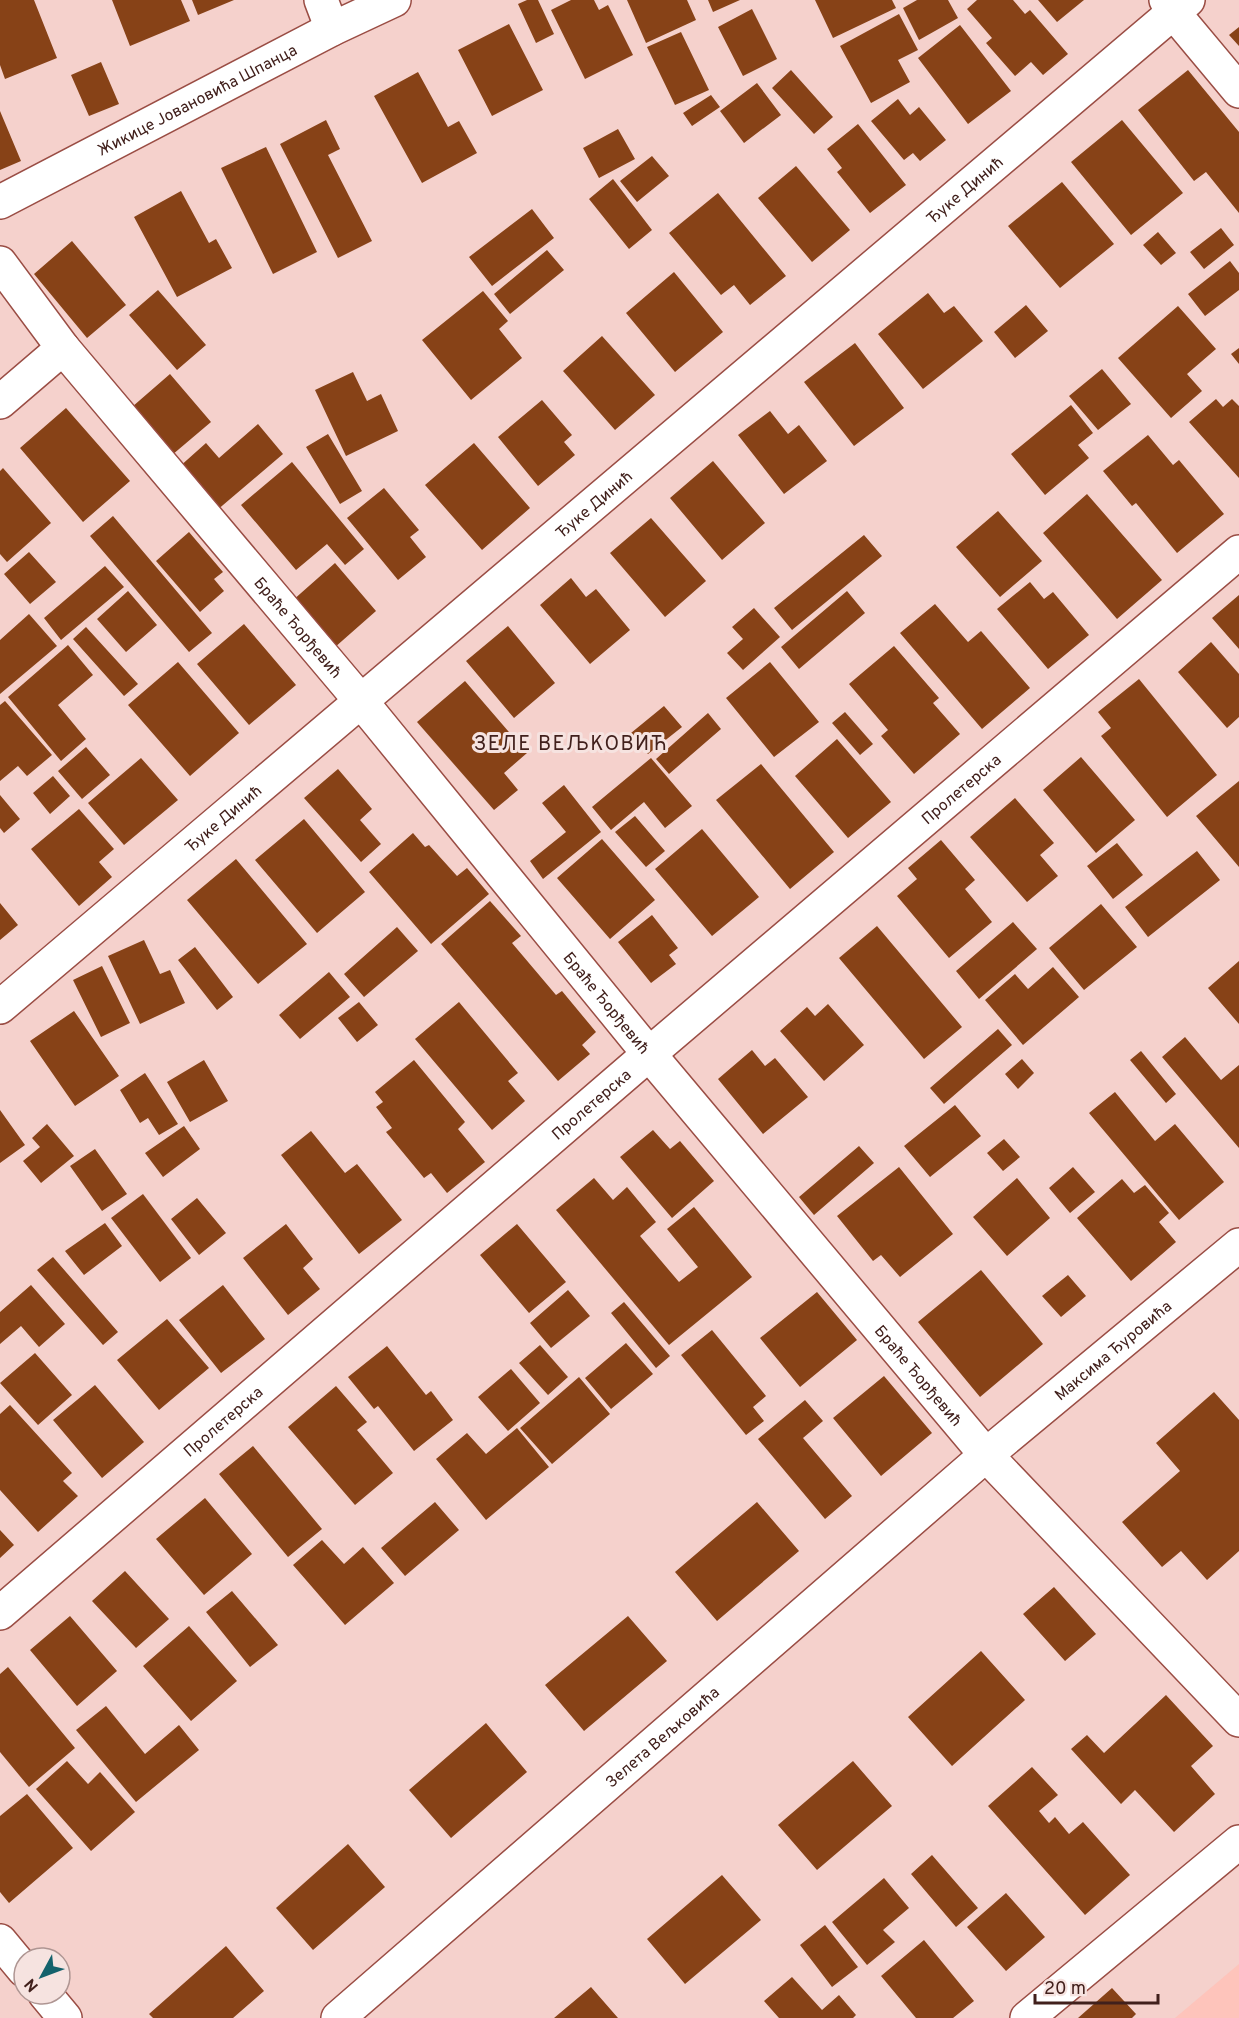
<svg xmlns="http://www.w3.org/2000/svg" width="1239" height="2018" viewBox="0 0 1239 2018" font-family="Overpass,sans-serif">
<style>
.built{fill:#fec4bb}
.building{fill:#874217}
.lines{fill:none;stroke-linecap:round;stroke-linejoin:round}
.street-casing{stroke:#9a4d44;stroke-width:36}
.street{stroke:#fff;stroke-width:33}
.labels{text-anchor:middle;stroke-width:6;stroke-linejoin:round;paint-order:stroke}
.street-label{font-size:16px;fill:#41201c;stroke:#f6e3e0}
.quarter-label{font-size:20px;letter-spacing:1.5px;fill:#41201c;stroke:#f6e3e0}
</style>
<rect width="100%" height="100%" fill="#f5d1cc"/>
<path class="built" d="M1239,1964V2018H1175Z"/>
<path class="building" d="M0,0H34L57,58L5,79L0,65Z
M112,0H181L190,21L130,46Z
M192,0H234L198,15Z
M527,0H538L554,34L536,43L518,4Z
M571,0H594L599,10L608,5L633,55L585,79L551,10Z
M627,0H687L696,20L646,43Z
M708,0H740L713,12Z
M815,0H892L896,8L833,38Z
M917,0H948L958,18L919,40L903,8Z
M977,0H1013L1025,14L1030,10L1068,54L1043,75L1031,62L1015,76L986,43L992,38L967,9Z
M1038,0H1084L1057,22Z
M752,9L777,59L743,76L718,27Z
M899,14L918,50L898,60L910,82L871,103L840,46Z
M509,24L543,90L492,116L458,50Z
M960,25L1011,91L968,124L918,58Z
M1239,27V46L1229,35Z
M681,32L709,90L675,105L647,47Z
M101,62L119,104L89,116L71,75Z
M791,70L833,117L814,134L772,88Z
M1188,70L1239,132V213L1206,172L1194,181L1138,110Z
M418,72L448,127L459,121L477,153L422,183L374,96Z
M757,83L781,115L744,143L720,111Z
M711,95L720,107L692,126L683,113Z
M898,99L910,115L919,107L946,140L920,161L913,153L904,160L871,121Z
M0,111L21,161L0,170Z
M326,120L340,149L328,155L372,241L338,258L280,144Z
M1122,120L1183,193L1131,235L1071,162Z
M858,124L906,185L870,213L837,172L842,168L827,149Z
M618,129L635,159L599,178L583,148Z
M266,147L317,252L273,274L221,168Z
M652,156L669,176L637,202L620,181Z
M796,166L850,230L812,262L758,198Z
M613,179L652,230L629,249L589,199Z
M1062,182L1114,244L1060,288L1008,226Z
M181,191L209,243L216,239L232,268L177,297L134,217Z
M718,193L786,276L750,305L734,285L721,295L669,233Z
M532,209L554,238L492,286L469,257Z
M1221,228L1234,245L1204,269L1190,252Z
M1158,232L1176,253L1161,265L1143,245Z
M72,241L126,305L87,338L34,274Z
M547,250L564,270L510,314L494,294Z
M1230,261L1239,273V290L1205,316L1188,294Z
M674,272L723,332L675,372L626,313Z
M158,290L206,345L177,370L129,315Z
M483,291L508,321L499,329L522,358L471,400L422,340Z
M928,293L944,313L954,306L983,341L923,389L878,334Z
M1026,305L1048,331L1015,358L994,332Z
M1178,306L1216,349L1187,374L1202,391L1171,418L1118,358Z
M602,336L655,395L615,430L563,371Z
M855,343L904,408L854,446L804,382Z
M1239,348V364L1231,354Z
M1102,369L1131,404L1098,430L1069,396Z
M353,372L367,401L381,394L398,431L346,456L315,390Z
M170,374L211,422L172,455L132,407Z
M1216,399L1223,407L1232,399L1239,406V478L1189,422Z
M542,400L572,435L564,442L575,455L538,486L498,437Z
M1071,405L1093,433L1078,445L1089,458L1045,495L1011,454Z
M66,408L130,481L83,522L20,448Z
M770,411L788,434L799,425L827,461L784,494L738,435Z
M258,424L283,454L216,511L178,468L206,443L219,458Z
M328,434L362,491L340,504L306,447Z
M1148,435L1173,465L1179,460L1224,514L1177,553L1136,503L1132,506L1103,471Z
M474,443L530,508L482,550L425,485Z
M713,461L765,523L722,560L670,498Z
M292,462L364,549L345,565L327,544L296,570L241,505Z
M3,468L51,523L7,562L0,554V471Z
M384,488L419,530L410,537L426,557L398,580L347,518Z
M1087,494L1162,580L1117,619L1043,533Z
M998,511L1042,561L1000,597L956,547Z
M113,516L212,633L189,652L90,536Z
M651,518L706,581L665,617L610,553Z
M189,532L223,572L214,579L224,591L200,612L156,561Z
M864,535L882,556L792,630L774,608Z
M29,552L56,582L30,604L4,574Z
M335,563L376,611L334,648L292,601Z
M105,566L124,587L61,640L44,618Z
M571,578L586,597L596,589L630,630L590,664L540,605Z
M1030,582L1044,599L1053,592L1089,635L1048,669L997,609Z
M128,591L157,625L126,652L97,619Z
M847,591L865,613L799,669L781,647Z
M1239,595V649L1212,618Z
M935,604L968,642L981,631L1030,688L982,729L900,633Z
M754,608L780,637L743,670L727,653L743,639L732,627Z
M29,614L57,646L0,694V640Z
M244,624L296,685L249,725L197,664Z
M508,626L555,683L514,718L466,661Z
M86,627L138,684L124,696L73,639Z
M1211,642L1239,674V717L1227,728L1178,672Z
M68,645L93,675L58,705L86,739L61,761L8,697Z
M894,646L939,698L933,703L960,734L914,774L881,736L888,730L849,684Z
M178,662L239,733L190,776L128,705Z
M770,662L819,722L774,757L726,698Z
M1139,679L1217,775L1167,817L1101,736L1111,728L1098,712Z
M465,681L527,753L504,773L518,790L494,810L417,722Z
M5,701L52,755L27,776L18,766L0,781V705Z
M664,706L682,727L648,754L631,733Z
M845,712L873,744L860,755L832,723Z
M708,713L721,729L669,774L656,759Z
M837,739L891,802L848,838L795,776Z
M86,747L110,775L82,799L58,771Z
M1081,757L1135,820L1096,853L1043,790Z
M141,758L178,800L124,845L88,803Z
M651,758L692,806L665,828L644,802L611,830L592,807Z
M761,764L834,852L790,889L716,800Z
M338,769L372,809L360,820L381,844L361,862L304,798Z
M53,776L70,796L50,814L33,793Z
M1239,781V867L1196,816Z
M564,785L601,832L543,879L530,861L566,832L542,803Z
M0,795L20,819L4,833L0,828Z
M1015,798L1054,843L1040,855L1058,876L1027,902L970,837Z
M79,809L114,849L99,862L112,877L79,906L31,849Z
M635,816L665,851L646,867L615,832Z
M304,819L365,892L317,933L255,860Z
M702,829L759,897L712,936L655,869Z
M413,833L425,847L429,845L457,876L467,868L489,894L431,944L369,872Z
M602,839L655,900L610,939L557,878Z
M941,840L975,880L965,889L992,922L949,958L897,896L917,879L908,868Z
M1117,843L1143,875L1113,899L1087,866Z
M1197,851L1220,880L1148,937L1125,907Z
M236,859L307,944L258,984L187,900Z
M490,901L521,936L512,943L556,995L562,991L596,1032L582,1045L590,1054L558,1081L441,944Z
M0,903L18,925L0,940Z
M1101,904L1137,947L1084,990L1049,948Z
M652,915L678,948L669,955L676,964L651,983L618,942Z
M1013,922L1037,949L979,999L956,971Z
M877,926L962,1027L924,1059L839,958Z
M397,927L418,951L364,997L344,974Z
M144,940L160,974L170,970L185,1003L140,1024L108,956Z
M195,947L233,997L217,1010L178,960Z
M1239,961V1024L1208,988Z
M102,966L130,1023L101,1037L73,980Z
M1053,967L1079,997L1023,1045L985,1000L1015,974L1028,989Z
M329,972L350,997L300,1039L279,1015Z
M359,1002L378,1025L357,1042L338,1018Z
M459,1002L518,1073L508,1081L525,1101L492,1130L415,1039Z
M828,1004L864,1045L824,1081L780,1031L807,1007L815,1016Z
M74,1011L119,1076L75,1106L30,1041Z
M998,1029L1012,1045L944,1104L930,1088Z
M1185,1037L1221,1080L1239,1065V1148L1162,1057Z
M752,1050L765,1066L775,1058L808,1097L763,1134L718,1079Z
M1141,1051L1176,1094L1166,1103L1130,1060Z
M1022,1059L1034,1073L1018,1089L1005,1074Z
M204,1060L228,1101L190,1122L167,1082Z
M414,1060L465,1122L458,1129L485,1162L447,1193L431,1173L424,1178L386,1132L392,1128L376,1107L383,1102L375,1092Z
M145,1073L178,1124L159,1135L148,1118L140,1123L120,1090Z
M1115,1092L1155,1141L1175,1124L1224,1182L1179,1220L1089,1113Z
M955,1105L981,1136L930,1177L904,1146Z
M0,1110L25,1145L0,1163Z
M47,1124L74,1156L41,1183L23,1161L40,1147L32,1138Z
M184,1126L200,1149L163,1177L145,1153Z
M653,1130L670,1149L680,1141L714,1181L672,1218L620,1157Z
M311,1131L345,1173L357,1164L402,1220L359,1254L281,1155Z
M1004,1139L1020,1157L1003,1171L987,1153Z
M859,1146L874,1163L814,1215L799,1197Z
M95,1149L127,1194L102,1211L70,1166Z
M899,1167L953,1234L900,1277L881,1255L873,1261L837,1216Z
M1073,1167L1095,1192L1070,1213L1049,1188Z
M594,1178L613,1200L627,1187L656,1222L640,1236L679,1282L698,1267L667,1229L694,1207L752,1277L669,1345L556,1210Z
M1017,1178L1050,1218L1007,1256L973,1217Z
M1122,1179L1134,1193L1145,1185L1169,1213L1159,1222L1176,1242L1131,1281L1077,1218Z
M143,1194L191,1258L160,1282L111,1218Z
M197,1198L226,1233L199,1255L171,1219Z
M105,1223L122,1246L84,1275L65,1251Z
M286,1224L313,1259L303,1268L320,1289L288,1315L243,1258Z
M517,1224L566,1282L529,1313L480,1255Z
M53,1257L118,1332L103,1345L37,1270Z
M981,1270L1043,1344L980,1397L918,1322Z
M1068,1275L1086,1296L1061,1317L1042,1296Z
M31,1285L65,1324L39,1347L21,1326L0,1344V1312Z
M223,1285L265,1339L221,1373L179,1320Z
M568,1290L590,1316L551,1348L530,1323Z
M817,1292L857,1340L800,1387L760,1338Z
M624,1302L670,1356L656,1368L611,1313Z
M167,1319L209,1368L159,1410L117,1360Z
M712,1330L766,1396L753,1407L764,1421L746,1435L681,1355Z
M626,1343L653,1374L611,1409L585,1378Z
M540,1345L568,1377L548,1395L519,1363Z
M387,1346L426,1395L431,1391L453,1420L414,1451L378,1406L374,1409L348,1377Z
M35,1353L72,1395L38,1425L0,1383Z
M511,1369L540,1403L508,1431L478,1397Z
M884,1376L932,1433L881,1476L833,1418Z
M579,1377L610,1414L552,1464L520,1428Z
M95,1385L144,1442L102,1478L53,1420Z
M336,1386L367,1422L357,1430L393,1473L355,1505L288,1427Z
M1214,1392L1239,1420V1551L1207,1580L1181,1551L1162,1567L1122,1522L1180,1471L1156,1443Z
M805,1400L823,1421L803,1438L852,1496L825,1519L758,1439Z
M10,1405L72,1473L63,1481L78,1496L38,1532L0,1490V1414Z
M517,1428L549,1467L486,1520L436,1459L467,1433L486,1454Z
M253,1446L322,1529L288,1557L219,1474Z
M205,1498L252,1554L204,1595L156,1539Z
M435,1502L459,1530L405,1576L381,1548Z
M757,1502L799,1551L717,1621L675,1572Z
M0,1530L14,1545L0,1558Z
M322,1540L344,1564L363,1547L394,1583L345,1625L293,1565Z
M125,1571L169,1619L136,1648L92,1601Z
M1054,1587L1096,1634L1065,1661L1023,1614Z
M232,1591L278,1645L250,1667L206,1612Z
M70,1616L117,1671L77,1706L30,1650Z
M628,1616L667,1661L584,1731L545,1685Z
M189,1626L237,1681L191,1721L143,1666Z
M981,1651L1025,1700L952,1766L908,1717Z
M8,1667L75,1748L29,1787L0,1752V1674Z
M1166,1695L1213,1746L1191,1766L1215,1794L1174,1832L1135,1790L1121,1804L1071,1749L1087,1735L1104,1753Z
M106,1706L145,1754L179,1725L199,1750L136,1802L76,1730Z
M486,1723L527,1772L451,1838L409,1790Z
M67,1761L88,1784L100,1772L135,1812L91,1851L36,1789Z
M853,1761L892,1806L817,1870L778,1825Z
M1032,1767L1058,1795L1039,1811L1049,1823L1055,1817L1069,1834L1083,1822L1130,1875L1085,1915L988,1806Z
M27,1794L73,1848L9,1903L0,1892V1816Z
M348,1844L385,1887L313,1950L276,1908Z
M932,1855L978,1908L956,1927L911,1874Z
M722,1875L761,1920L685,1984L647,1939Z
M884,1878L909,1908L883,1930L895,1942L867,1965L832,1922Z
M1006,1893L1045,1937L1006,1971L967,1927Z
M825,1925L858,1967L832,1987L800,1945Z
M924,1940L974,2001L953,2018H916L881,1976Z
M226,1946L264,1991L233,2018H153L149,2014Z
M792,1977L822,2010L839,1995L856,2015L853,2018H779L764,2001Z
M591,1987L618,2018H554Z
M1112,1988L1136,2014L1132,2018H1078Z"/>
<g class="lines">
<g class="street-casing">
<g id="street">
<path d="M321,0L332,29"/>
<path d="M1166,0L1173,12L1239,91"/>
<path id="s1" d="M0,202L332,29L394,0"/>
<path id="s2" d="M0,263L63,348L360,700L649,1054L986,1455L1239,1720"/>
<path d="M0,402L63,348"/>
<path id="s3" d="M0,1007L1188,0"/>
<path id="s4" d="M0,1613L649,1054L1239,552"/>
<path d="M0,1941L24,1970"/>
<path d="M45,1994L65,2018"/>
<path id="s5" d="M338,2018L986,1455L1239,1245"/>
<path d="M1027,2018L1239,1842"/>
</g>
</g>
<use href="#street" class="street"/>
</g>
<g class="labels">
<g class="street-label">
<text dy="6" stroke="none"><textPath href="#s1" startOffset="222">Жикице Јовановића Шпанца</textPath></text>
<text dy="6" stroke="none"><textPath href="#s3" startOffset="1264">Ђуке Динић</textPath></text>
<text dy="6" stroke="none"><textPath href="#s3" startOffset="778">Ђуке Динић</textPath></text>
<text dy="6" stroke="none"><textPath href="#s2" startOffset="471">Браће Ђорђевић</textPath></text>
<text dy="6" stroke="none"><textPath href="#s4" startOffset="1266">Пролетерска</textPath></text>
<text dy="6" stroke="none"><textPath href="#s3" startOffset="292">Ђуке Динић</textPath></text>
<text dy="6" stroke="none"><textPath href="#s2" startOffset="957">Браће Ђорђевић</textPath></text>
<text dy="6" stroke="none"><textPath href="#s4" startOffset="780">Пролетерска</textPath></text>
<text dy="6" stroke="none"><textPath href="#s5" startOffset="1023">Максима Ђуровића</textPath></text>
<text dy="6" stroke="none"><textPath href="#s2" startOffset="1443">Браће Ђорђевић</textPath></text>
<text dy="6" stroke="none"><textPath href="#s4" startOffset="294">Пролетерска</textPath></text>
<text dy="6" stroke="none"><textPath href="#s5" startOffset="429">Зелета Вељковића</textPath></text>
</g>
<g class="quarter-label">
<text x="571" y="750">ЗЕЛЕ ВЕЉКОВИЋ</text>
</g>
</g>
<g transform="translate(42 1976) rotate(229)"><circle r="28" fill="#f6e3e0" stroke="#ae9592" stroke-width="1.5"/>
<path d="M0-4.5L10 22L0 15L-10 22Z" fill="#14626c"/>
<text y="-9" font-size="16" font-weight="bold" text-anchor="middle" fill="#41201c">N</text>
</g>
<path d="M1035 1994v9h123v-9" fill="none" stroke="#41201c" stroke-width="3"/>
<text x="1044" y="1994" font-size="18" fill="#41201c" stroke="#f6e3e0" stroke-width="4.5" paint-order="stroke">20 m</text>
</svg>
